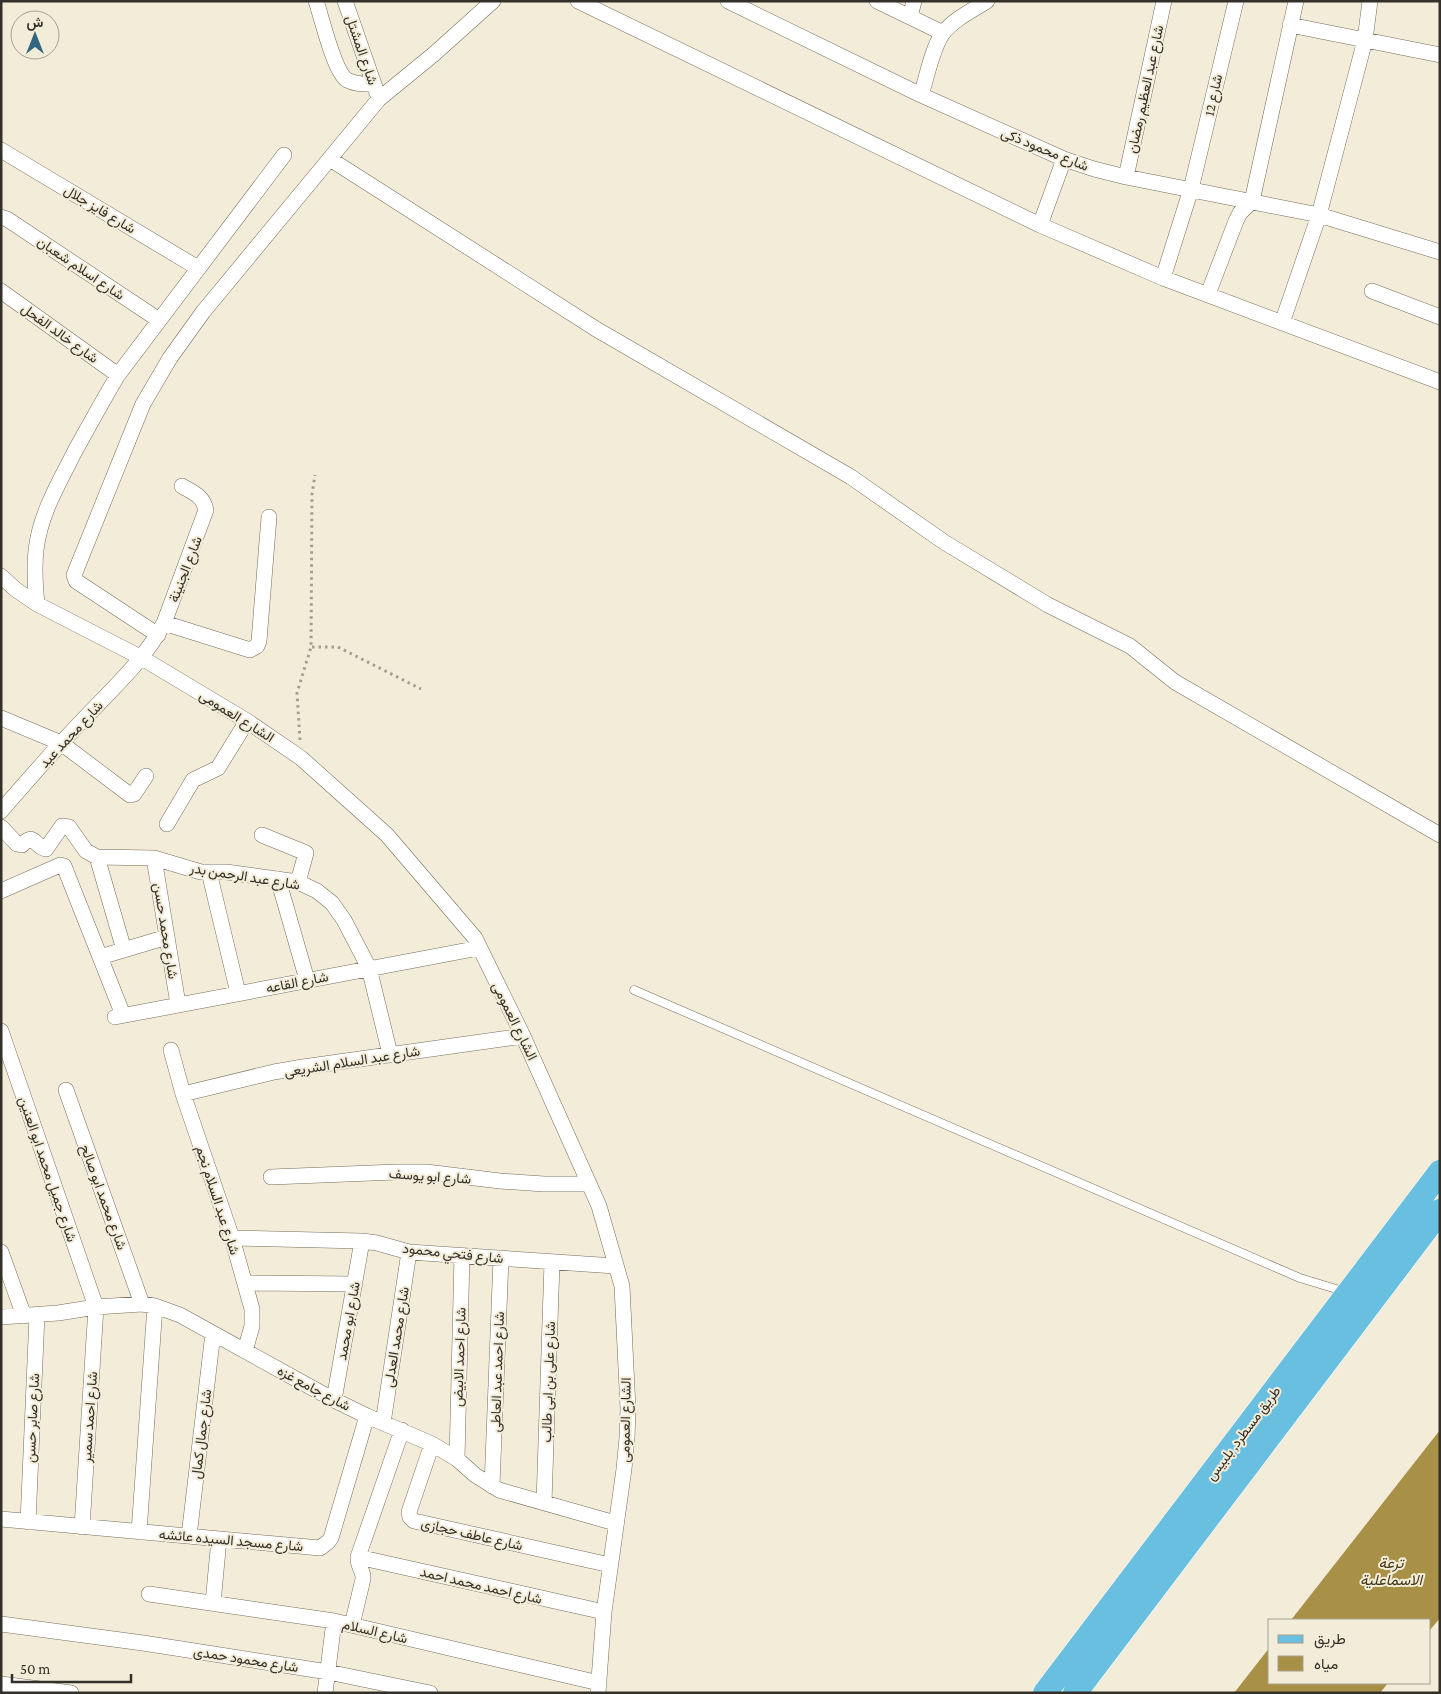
<svg xmlns="http://www.w3.org/2000/svg" width="1441" height="1694" viewBox="0 0 1441 1694" font-family="'Crimson Pro',Vazirmatn,serif">
<style>
.water{fill:#a89047}
.lines{fill:none;stroke-linecap:round;stroke-linejoin:round}
.service-casing{stroke:#746e5c;stroke-width:9}
.minor-casing{stroke:#746e5c;stroke-width:16}
.primary-casing{stroke:#fff;stroke-width:25}
.path{stroke:#a39e8f;stroke-width:3;stroke-dasharray:2.5 4;stroke-linecap:butt}
.service{stroke:#fff;stroke-width:8}
.minor{stroke:#fff;stroke-width:15}
.primary{stroke:#68bfe0;stroke-width:24}
.labels{text-anchor:middle;stroke-width:4;stroke-linejoin:round;paint-order:stroke}
.street-label{font-size:14px;fill:#333029;stroke:#f3ecd8}
.water-label{font-size:15px;font-style:italic;fill:#423717;stroke:#f3ecd8}
</style>
<rect width="100%" height="100%" fill="#f3ecd8"/>
<path class="water" d="M1440,1430V1618L1430,1630V1620H1291Z
M1270,1647V1683H1388L1380,1693H1234Z"/>
<g class="lines">
<g class="service-casing">
<path id="service" d="M634,990L1300,1278L1346,1292"/>
</g>
<g class="minor-casing">
<path id="minor" d="M316,1C322,18 334,72 347,80C356,85 365,84 374,84
M345,1L377,93
M578,1L1040,225L1163,278L1440,382
M728,1L921,95L1064,159L1094,169L1126,177L1319,215L1440,252
M877,1L943,33
M910,17L914,1
M1290,25L1440,55
M921,95C927,77 932,48 943,33C954,19 973,10 987,1
M1,150L198,268
M330,159L596,329L851,477L944,542L1048,605L1130,646L1175,682L1440,835
M1126,177L1164,1
M1,217L7,219L159,320
M1040,225L1064,159
M1163,278L1191,189L1236,1
M1,291L118,375
M1372,291L1440,317
M1208,294L1236,221L1240,213L1252,201L1296,1
M1282,323L1319,215L1365,40L1370,1
M1,576L15,589L37,604L142,658L247,721L301,758L387,835L475,938L523,1036L599,1206L622,1286L628,1409L627,1438L624,1469L604,1612L598,1693
M37,604C35,586 34,569 36,550C40,514 59,483 75,451C89,426 103,400 118,375L284,155
M164,623L250,650L257,646L259,641L269,517
M158,635L76,581L74,575L143,404L170,358L203,312L379,99L434,54L493,1
M1,718L61,743L130,795L134,794L146,776
M1,811C27,781 53,751 81,722C110,691 144,661 164,623L206,510C203,496 194,493 182,486
M167,824L193,780L218,768L247,721
M1,827L17,844L22,845C35,831 34,847 46,849L62,826L69,827L86,851L97,857L154,858L201,872H226L298,882L317,891L332,903L344,920L369,968L390,1054
M262,835L306,853L298,882
M97,857L124,950
M154,858L178,1004
M209,872L238,993
M278,879L307,980
M1,891L60,865L64,866L123,1015
M100,957L167,937
M115,1017L479,948
M1,1031L96,1307L82,1527
M171,1050L183,1094L232,1238L252,1309V1326L245,1351
M66,1090L142,1304
M183,1094L274,1072L303,1067L523,1036
M271,1177L397,1172H426L500,1181L544,1184H589
M232,1238L362,1241L377,1243L409,1252L615,1266
M1,1252L24,1316
M245,1283L355,1284
M1,1317L58,1313L96,1307L142,1304L155,1306L180,1315L334,1400L367,1416L432,1444L457,1459L475,1475L499,1490L615,1523
M334,1400L362,1241
M383,1423L409,1252
M432,1444L409,1512L410,1517L414,1521L610,1565
M457,1459L462,1255
M492,1486L501,1258
M544,1503L552,1262
M1,1519L320,1548L328,1542L331,1538L367,1416
M28,1522L37,1315
M139,1532L155,1306
M189,1536L213,1333
M358,1557L604,1612
M149,1594L334,1621L599,1683
M213,1603L219,1539
M1,1624L143,1643L328,1672L430,1693
M352,1625L363,1579C364,1571 357,1566 358,1557L402,1430
M1,1684L71,1693
M325,1693L334,1621"/>
</g>
<g class="primary-casing">
<path id="primary" d="M1045,1693L1440,1172
M1075,1693L1440,1211"/>
</g>
<path class="path" d="M312,647H338L421,689
M300,740L297,693L311,647L312,494L315,475"/>
<use href="#service" class="service"/>
<use href="#minor" class="minor"/>
<use href="#primary" class="primary"/>
</g>
<g class="labels">
<g class="street-label">
<text transform="translate(362 50) rotate(71)" y="5">شارع المشتل</text>
<text transform="translate(1145 89) rotate(-78)" y="5">شارع عبد العظيم رمضان</text>
<text transform="translate(1213 95) rotate(-77)" y="5">شارع 12</text>
<text transform="translate(1045 149) rotate(22)" y="5">شارع محمود ذكى</text>
<text transform="translate(100 209) rotate(31)" y="5">شارع فايز جلال</text>
<text transform="translate(81 268) rotate(34)" y="5">شارع اسلام شعبان</text>
<text transform="translate(60 333) rotate(36)" y="5">شارع خالد الفحل</text>
<text transform="translate(185 569) rotate(-69)" y="5">شارع الجنينة</text>
<text transform="translate(237 716) rotate(32)" y="5">الشارع العمومى</text>
<text transform="translate(71 734) rotate(-47)" y="5">شارع محمد عيد</text>
<text transform="translate(245 876) rotate(9)" y="5">شارع عبد الرحمن بدر</text>
<text transform="translate(166 931) rotate(81)" y="5">شارع محمد حسن</text>
<text transform="translate(297 982) rotate(-11)" y="5">شارع القاعه</text>
<text transform="translate(515 1021) rotate(64)" y="5">الشارع العمومى</text>
<text transform="translate(352 1061) rotate(-9)" y="5">شارع عبد السلام الشريعى</text>
<text transform="translate(48 1169) rotate(71)" y="5">شارع جميل محمد ابو العنين</text>
<text transform="translate(430 1176) rotate(4)" y="5">شارع ابو يوسف</text>
<text transform="translate(104 1197) rotate(70)" y="5">شارع محمد ابو صالح</text>
<text transform="translate(218 1200) rotate(72)" y="5">شارع عبد السلام نجم</text>
<text transform="translate(453 1253) rotate(6)" y="5">شارع فتحي محمود</text>
<text transform="translate(348 1321) rotate(-80)" y="5">شارع ابو محمد</text>
<text transform="translate(396 1337) rotate(-81)" y="5">شارع محمد العدلى</text>
<text transform="translate(459 1357) rotate(-88)" y="5">شارع احمد الابيض</text>
<text transform="translate(497 1372) rotate(-88)" y="5">شارع احمد عبد العاطى</text>
<text transform="translate(548 1382) rotate(-88)" y="5">شارع على بن ابى طالب</text>
<text transform="translate(314 1388) rotate(28)" y="5">شارع جامع غزه</text>
<text transform="translate(89 1417) rotate(-86)" y="5">شارع احمد سمير</text>
<text transform="translate(32 1418) rotate(-87)" y="5">شارع صابر حسن</text>
<text transform="translate(625 1420) rotate(-89)" y="5">الشارع العمومى</text>
<text transform="translate(1243 1433) rotate(-53)" y="5">طريق مسطرد, بلبيس</text>
<text transform="translate(201 1434) rotate(-83)" y="5">شارع جمال كمال</text>
<text transform="translate(472 1534) rotate(13)" y="5">شارع عاطف حجازى</text>
<text transform="translate(231 1540) rotate(5)" y="5">شارع مسجد السيده عائشه</text>
<text transform="translate(481 1585) rotate(13)" y="5">شارع احمد محمد احمد</text>
<text transform="translate(375 1631) rotate(13)" y="5">شارع السلام</text>
<text transform="translate(246 1659) rotate(9)" y="5">شارع محمود حمدى</text>
</g>
<g class="water-label">
<text x="1391" y="1568">ترعة<tspan x="1391" dy="17">الاسماعلية</tspan></text>
</g>
</g>
<rect width="1441" height="1694" fill="none" stroke="#333029" stroke-width="5"/>
<rect x="1268" y="1619" width="162" height="65" fill="#f3ecd8" stroke="#a6a192"/>
<rect x="1278" y="1635" width="25" height="8" fill="#68bfe0" stroke="#a6a192"/>
<text x="1314" y="1644" font-size="15" fill="#333029">طريق</text>
<rect x="1278" y="1656" width="25" height="15" fill="#a89047" stroke="#a6a192"/>
<text x="1314" y="1669" font-size="15" fill="#333029">مياه</text>
<g transform="translate(35 35)"><circle r="24" fill="#f3ecd8" stroke="#a6a192"/>
<path d="M0-4L9 19L0 12L-9 19Z" fill="#326683"/>
<text y="-8" font-size="14" font-weight="bold" text-anchor="middle" fill="#333029">ش</text>
</g>
<path d="M12 1674v8h119v-8" fill="none" stroke="#333029" stroke-width="2.5"/>
<text x="20" y="1674" font-size="15" fill="#333029" stroke="#f3ecd8" stroke-width="4" paint-order="stroke">50 m</text>
</svg>
